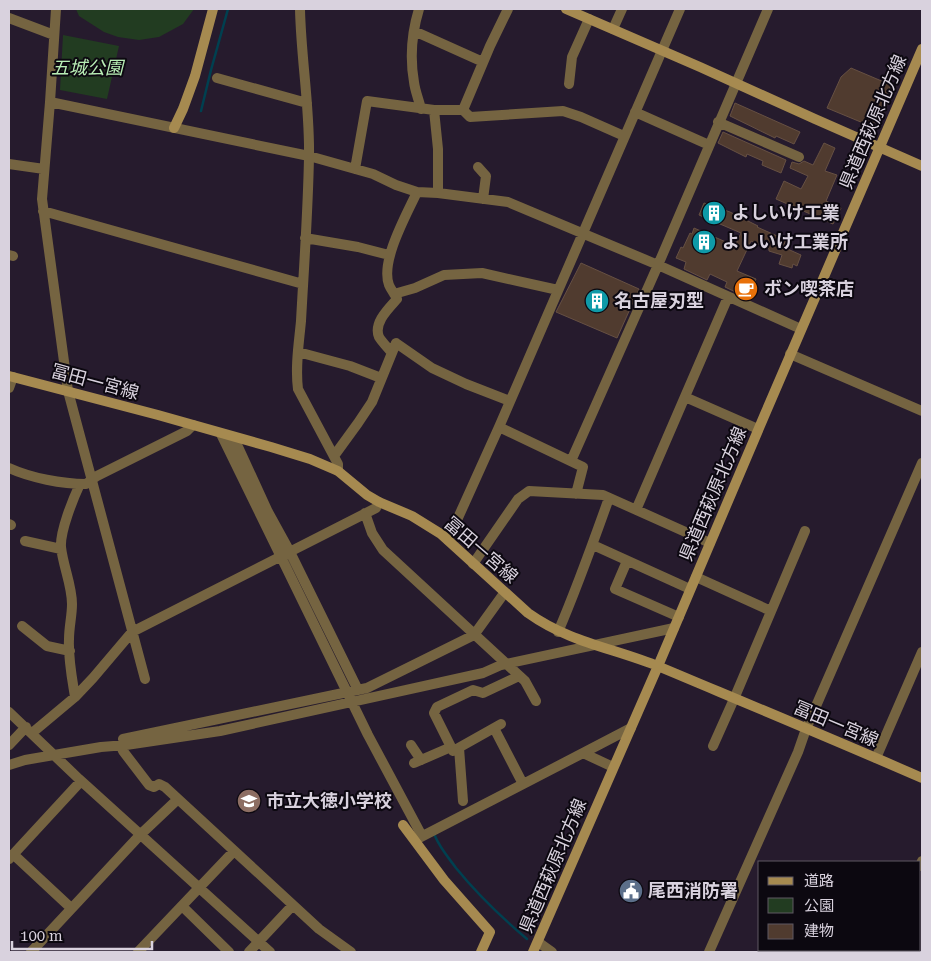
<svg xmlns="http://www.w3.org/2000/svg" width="931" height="961" viewBox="0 0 931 961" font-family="'Roboto Serif','Noto Sans JP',serif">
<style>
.green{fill:#223c21}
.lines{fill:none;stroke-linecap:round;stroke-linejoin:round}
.stream{stroke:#004050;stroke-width:2.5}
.building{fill:#503b2f;stroke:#665043}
.street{stroke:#756441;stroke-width:10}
.secondary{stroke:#a68a50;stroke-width:10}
.labels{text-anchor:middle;stroke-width:4;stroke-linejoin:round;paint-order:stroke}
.park-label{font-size:18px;font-style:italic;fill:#b8edb5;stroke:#0c0810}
.street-label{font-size:18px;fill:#d9d2de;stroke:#0c0810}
.poi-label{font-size:18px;font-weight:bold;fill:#d9d2de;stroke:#0c0810;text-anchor:start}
</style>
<rect width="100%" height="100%" fill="#261b2d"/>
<path class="green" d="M76,9H194L183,24L159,37L139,40L118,37L104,32L79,16Z
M63,35L119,46L107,99L60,90Z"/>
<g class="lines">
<path class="stream" d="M201,111L211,70L228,9
M435,836C440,848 448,857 456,868C478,895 501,917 527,939"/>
</g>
<path class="building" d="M851,68L891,85L885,98L889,100L880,121L876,120L874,123L871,121L868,125L827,108L841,77Z
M735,103L800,132L794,144L776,136L775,138L730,116Z
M723,132L786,160L781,173L762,165L763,161L747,154L746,157L718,143Z
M824,143L835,148L825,171L837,175L826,201L841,208L833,224L776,199L784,181L801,189L808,176L790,168L792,162L799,164L804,161L813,165Z
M704,203L730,212L758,226L757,227L786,240L783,247L801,255L797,266L793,264L792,268L779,264L782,255L769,251V249L751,241L737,271L756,279L748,298L725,287L727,282L710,274L707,280L684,269L686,262L676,258L681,247L683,248L690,233L692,234L694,228L735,246L741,233L699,215Z
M581,263L639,289L617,338L556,312Z"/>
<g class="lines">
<path class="street" d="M56,9L50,102L42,199L68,391L145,679
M300,9C301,58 310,108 309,157C308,211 304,266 301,321C299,343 295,366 298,389L338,464V471
M419,9C412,32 410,59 414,82C415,91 419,100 421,109
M9,18L54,35
M613,29L622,9
M414,31L483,62
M217,78L307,103
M569,84L572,57L589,19
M50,102L309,156L373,174L396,185L417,192L438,193L508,202L658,265L801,329
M434,110L438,149V193
M463,110L470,117L563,111L581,117L624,136
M635,112L709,145
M718,122L799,157
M9,164L44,169
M478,167L486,176L483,199
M355,169L367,101L434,110H463L490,46L508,9
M43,211L303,284
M305,238L358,247L389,255
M9,255L13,256
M394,294L415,288L444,275L482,273L558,290
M298,352L350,366L381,378
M392,353C388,348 382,342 379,337C373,323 389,308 397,299C395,294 391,290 389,285C380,261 407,214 417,192
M790,354L922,411
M9,388L13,377
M685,397L758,429
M499,427L583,467L576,494
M221,434L368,735L422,836
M234,438L268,512L290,552L358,690
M334,456L358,423L372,402L396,343L432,368L466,384L510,401
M571,461L658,265L768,9
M9,468C31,478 62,484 86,484L97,476L187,431L193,425
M636,510L728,297
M365,513L372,533L383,550L525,681L536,701
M9,524L11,525
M448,540L499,427L680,9
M25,541L61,549
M593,545L690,589
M627,561L615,589L679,617
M473,564L518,499L529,491L603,495L710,543
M696,577L771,611
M22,626L47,646L70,651
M558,632C577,588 593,543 609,498
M75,697C72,678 68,658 69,639C69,627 72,616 72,604C72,585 63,566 61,547C60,531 73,499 80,484
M9,712L79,779L270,952
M501,724L453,751L434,713L437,707L473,690L483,693L519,676
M494,728L523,784
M32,733L75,697L93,678L132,632L376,508L379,502
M123,739L367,688L474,635L505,592
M9,745L26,727
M411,745L421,760
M121,746L123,751L149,785L154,787L159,784L165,787L319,929L351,952
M713,746L734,699L805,531
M459,748L463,801
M583,753L631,728
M876,758L922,652
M414,763L451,747
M9,765L25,760L101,747L126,745L220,731L483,673L501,665L674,628
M417,839L583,753L613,767
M13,854L71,908
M9,859L81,781
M920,866L922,861
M182,906L229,952
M538,942L552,952
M31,952L141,834L178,799
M138,952L234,851
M249,952L293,905
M709,952L798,752L806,729L922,463
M882,952L883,950"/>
<path class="secondary" d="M566,9L700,67L815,119L922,166
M174,128L183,109L195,76L213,9
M9,376L158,415L271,447L310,459L338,471L367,495L379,502L412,516L441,534L528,613C570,643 614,648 660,667C748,704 835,740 922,778
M403,825L444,880L490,932L481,952
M533,952L658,666L765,414L922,49"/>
</g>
<defs>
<g id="building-disc" transform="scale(1.25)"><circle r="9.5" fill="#0f9aa8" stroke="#0c0810"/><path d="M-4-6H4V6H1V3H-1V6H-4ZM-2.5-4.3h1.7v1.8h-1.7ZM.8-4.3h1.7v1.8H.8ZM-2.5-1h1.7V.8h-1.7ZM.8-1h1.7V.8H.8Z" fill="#fff"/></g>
<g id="cafe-disc" transform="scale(1.25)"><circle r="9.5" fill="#e8710a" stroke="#0c0810"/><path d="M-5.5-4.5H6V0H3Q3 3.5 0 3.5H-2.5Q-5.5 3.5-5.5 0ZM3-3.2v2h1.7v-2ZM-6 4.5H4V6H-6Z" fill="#fff"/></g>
<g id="school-disc" transform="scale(1.25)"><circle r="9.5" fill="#8d6e63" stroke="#0c0810"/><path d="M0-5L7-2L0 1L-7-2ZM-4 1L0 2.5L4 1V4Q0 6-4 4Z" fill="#fff"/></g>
<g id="civic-disc" transform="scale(1.25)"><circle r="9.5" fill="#5c6f8a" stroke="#0c0810"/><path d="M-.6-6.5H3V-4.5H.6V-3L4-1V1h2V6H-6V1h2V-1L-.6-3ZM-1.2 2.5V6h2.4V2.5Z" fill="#fff"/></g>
</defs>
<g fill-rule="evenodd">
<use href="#building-disc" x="714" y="213"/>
<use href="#building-disc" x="704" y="242"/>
<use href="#cafe-disc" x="746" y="289"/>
<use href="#building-disc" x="597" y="301"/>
<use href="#school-disc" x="249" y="801"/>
<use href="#civic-disc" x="631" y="891"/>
</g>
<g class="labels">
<g class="park-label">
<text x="87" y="74">五城公園</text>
</g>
<g class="street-label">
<text transform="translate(873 122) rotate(-67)" y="6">県道西萩原北方線</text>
<text transform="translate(95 382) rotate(15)" y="6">冨田一宮線</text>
<text transform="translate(713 494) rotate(-67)" y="6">県道西萩原北方線</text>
<text transform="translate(481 550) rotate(41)" y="6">冨田一宮線</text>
<text transform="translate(836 724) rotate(23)" y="6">冨田一宮線</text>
<text transform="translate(553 866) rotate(-67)" y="6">県道西萩原北方線</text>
</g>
<g class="poi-label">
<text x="732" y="219">よしいけ工業</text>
<text x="722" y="248">よしいけ工業所</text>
<text x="764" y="295">ボン喫茶店</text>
<text x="614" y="307">名古屋刃型</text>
<text x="266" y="807">市立大徳小学校</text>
<text x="648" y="897">尾西消防署</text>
</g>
</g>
<rect width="931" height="961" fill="none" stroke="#d9d2de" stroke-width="20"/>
<rect x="758" y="861" width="162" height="90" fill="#0c0810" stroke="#5e5962"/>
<rect x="768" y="877" width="25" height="8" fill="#a68a50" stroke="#5e5962"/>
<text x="804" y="886" font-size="15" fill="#d9d2de">道路</text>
<rect x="768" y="898" width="25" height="15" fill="#223c21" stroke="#5e5962"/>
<text x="804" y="911" font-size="15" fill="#d9d2de">公園</text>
<rect x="768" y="924" width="25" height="15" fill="#503b2f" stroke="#5e5962"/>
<text x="804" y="936" font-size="15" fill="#d9d2de">建物</text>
<path d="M12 941v8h140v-8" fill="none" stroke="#d9d2de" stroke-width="2.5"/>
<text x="20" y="941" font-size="15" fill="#d9d2de" stroke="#0c0810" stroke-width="4" paint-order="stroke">100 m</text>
</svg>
